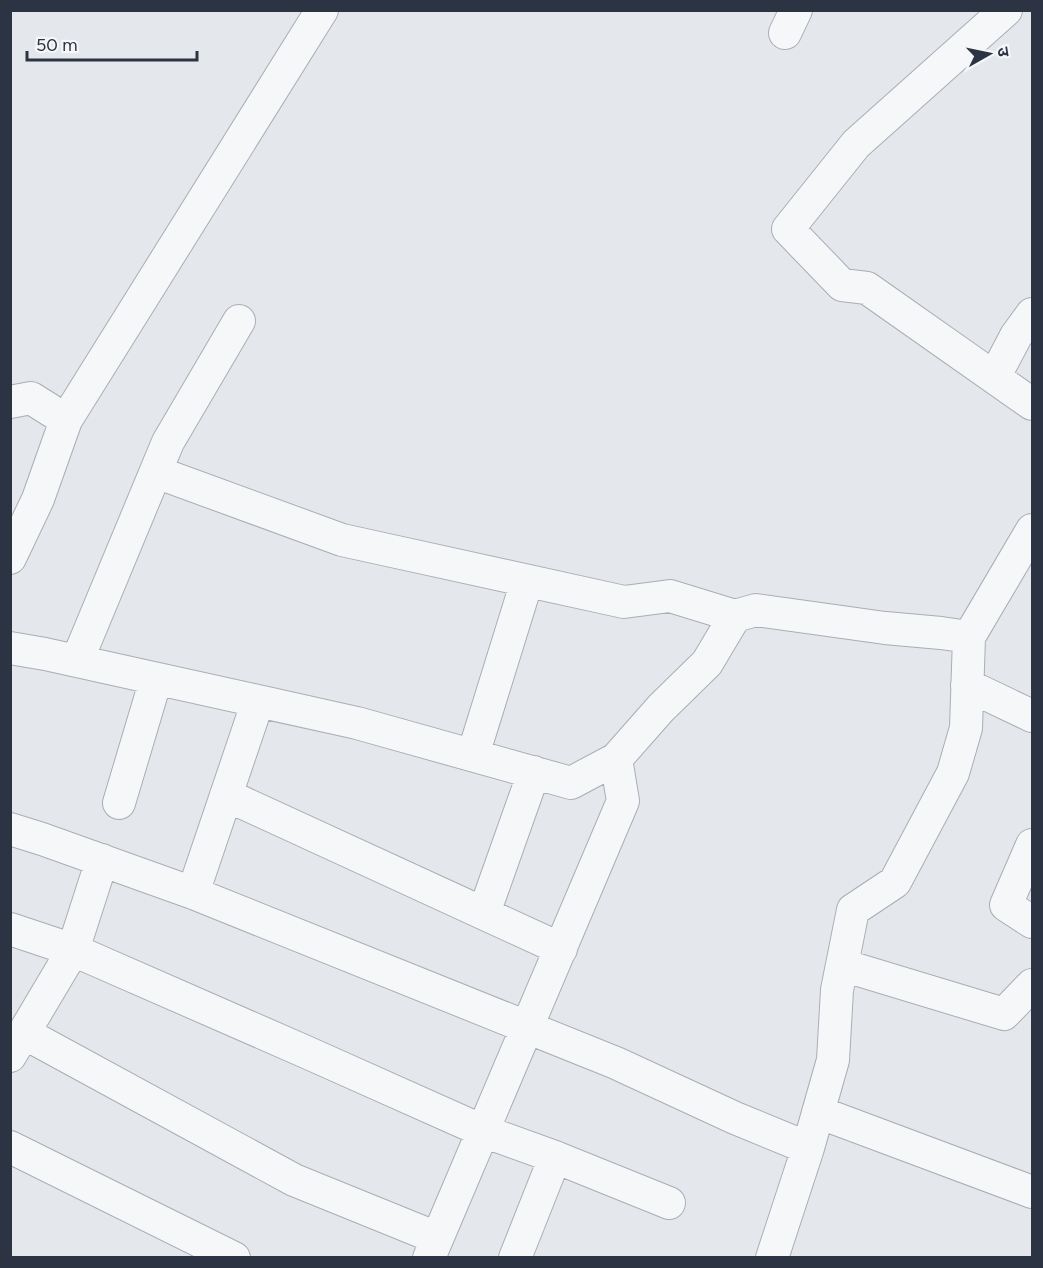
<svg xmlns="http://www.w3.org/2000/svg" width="1043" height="1268" viewBox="0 0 1043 1268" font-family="Figtree,'Noto Sans Devanagari',sans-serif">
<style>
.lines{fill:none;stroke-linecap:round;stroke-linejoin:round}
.minor-casing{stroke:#a9aeb5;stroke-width:34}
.minor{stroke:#f6f7f9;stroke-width:32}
</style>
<rect width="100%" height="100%" fill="#e4e7eb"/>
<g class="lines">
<g class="minor-casing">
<path id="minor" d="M1006,10L856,144L788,229L842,285L867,288L1032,404
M785,33L796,10
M995,376L1016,336L1032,314
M10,402L31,398L66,420
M156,472L342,540L624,602L670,596L735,616
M10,558L38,499L66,420L322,10
M10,648L45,654L357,723L571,783L616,759L661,708L707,663L735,616L756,610L885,628L941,633L969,637
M77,661L168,442L239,321
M967,685L1032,716
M473,755L527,581
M226,795L561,949
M119,803L156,679
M10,829L42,839L193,893L616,1063L735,1118L808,1148
M1032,845L1006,905L1032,922
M193,893L258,701
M484,913L534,772
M10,929L73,950L306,1052L483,1131L555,1157L669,1203
M842,965L1004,1014L1032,985
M24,1033L294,1180L437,1238
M10,1056L73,950L102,860
M818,1112L1032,1192
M10,1147L234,1258
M429,1258L623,801L616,759
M515,1258L555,1157
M772,1258L808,1148L833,1060L837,990L853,910L895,882L953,773L966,728L969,637L1032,530"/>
</g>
<use href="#minor" class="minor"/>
</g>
<rect width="1043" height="1268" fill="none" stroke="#2c3443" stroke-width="24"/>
<g transform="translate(989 54) rotate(81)" stroke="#f4f6f8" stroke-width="4.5" paint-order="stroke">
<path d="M0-4.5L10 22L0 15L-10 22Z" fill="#2c3443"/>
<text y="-9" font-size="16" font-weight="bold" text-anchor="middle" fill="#2c3443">उ</text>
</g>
<path d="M27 51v9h170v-9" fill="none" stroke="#2c3443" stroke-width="3"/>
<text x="36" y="51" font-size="18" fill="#2c3443" stroke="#f4f6f8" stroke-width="4.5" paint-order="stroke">50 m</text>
</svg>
